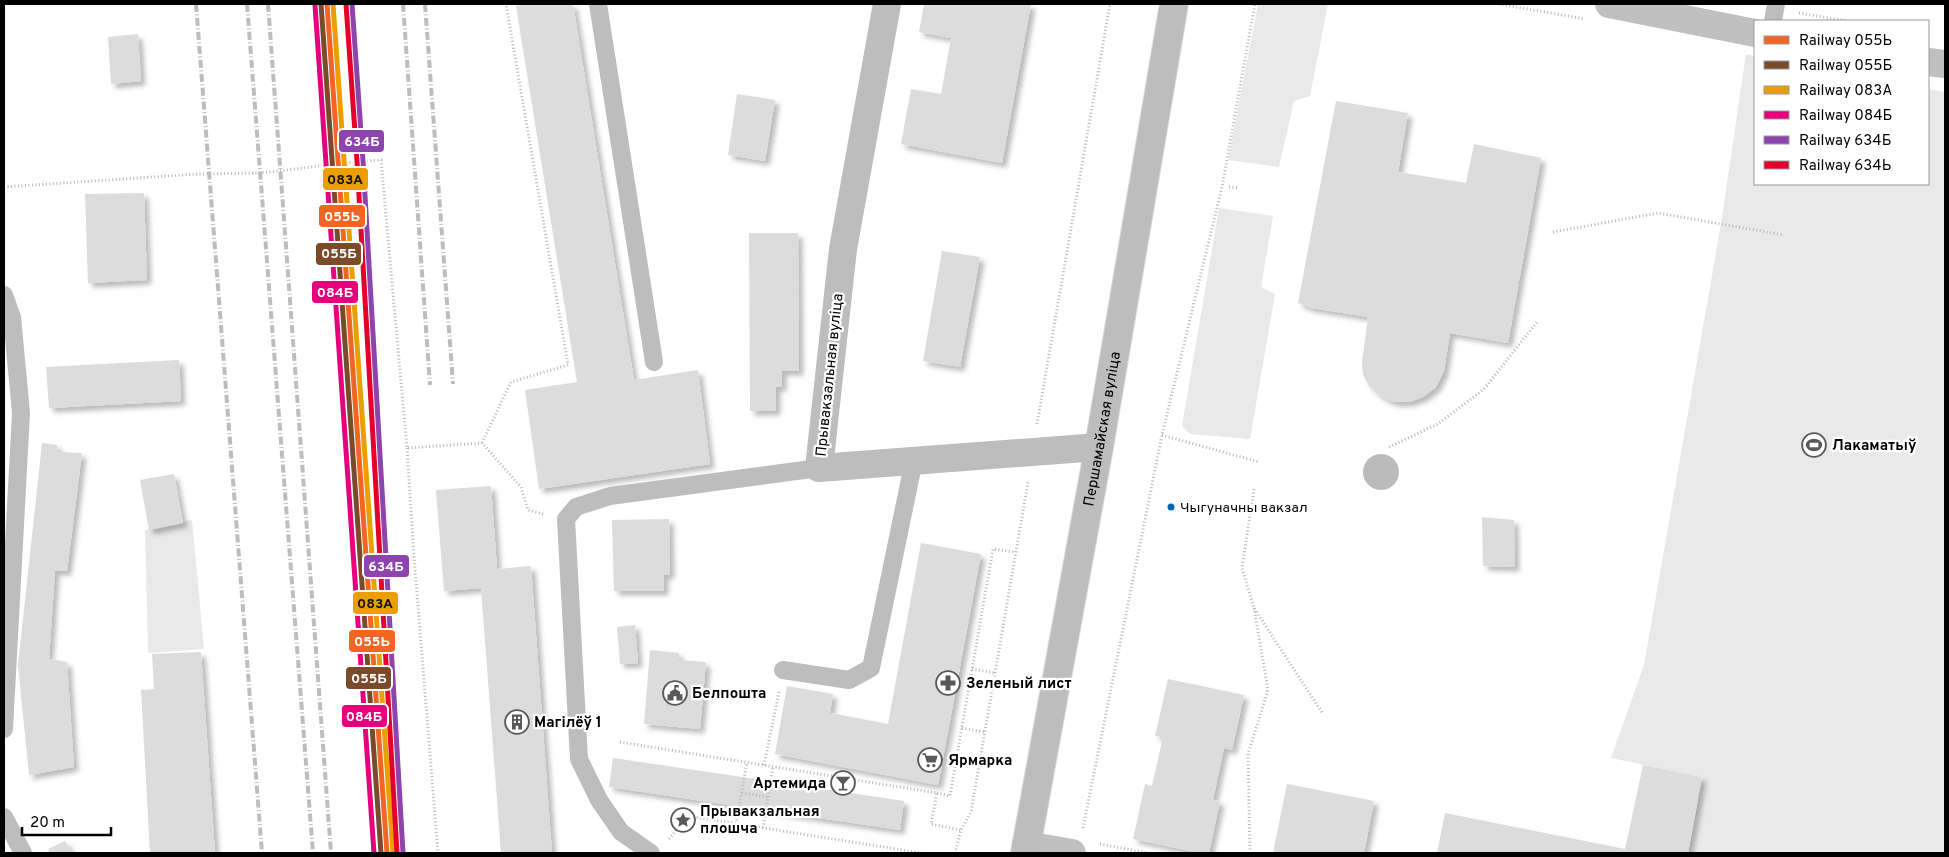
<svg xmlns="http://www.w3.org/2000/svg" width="1949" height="857" viewBox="0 0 1949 857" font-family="Overpass,sans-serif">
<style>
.green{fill:#e9e9e9}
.water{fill:#bbb}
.building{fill:#dcdcdc;filter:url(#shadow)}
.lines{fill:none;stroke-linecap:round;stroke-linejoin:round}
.primary-casing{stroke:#dbdbdb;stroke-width:30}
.path{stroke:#b8b8b8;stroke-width:3;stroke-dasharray:1 2.5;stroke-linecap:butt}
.service{stroke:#bdbdbd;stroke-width:18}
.minor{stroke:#bdbdbd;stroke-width:28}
.secondary{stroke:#c0c0c0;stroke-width:28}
.primary{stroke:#bdbdbd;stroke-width:28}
.rail{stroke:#bdbdbd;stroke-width:4;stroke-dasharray:8 2.5 1 2.5;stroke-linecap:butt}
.rail-1-casing{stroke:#fff;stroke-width:9}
.rail-2-casing{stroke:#fff;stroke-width:9}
.rail-3-casing{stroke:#fff;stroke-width:9}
.rail-4-casing{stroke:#fff;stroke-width:9}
.rail-5-casing{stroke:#fff;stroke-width:9}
.rail-6-casing{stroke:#fff;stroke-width:9}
.rail-1{stroke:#f26522;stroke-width:5}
.rail-2{stroke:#7a4b2a;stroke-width:5}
.rail-3{stroke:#eb9e00;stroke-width:5}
.rail-4{stroke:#e5007d;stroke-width:5}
.rail-5{stroke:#8e44ad;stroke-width:5}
.rail-6{stroke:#e4002b;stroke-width:5}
.bus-dot{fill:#0065bd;stroke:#fff;stroke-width:2}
.labels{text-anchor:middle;stroke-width:4.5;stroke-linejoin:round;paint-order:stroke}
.bus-label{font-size:14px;fill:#000;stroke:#fff;text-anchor:start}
.street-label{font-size:15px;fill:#000;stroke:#fff}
.poi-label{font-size:15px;font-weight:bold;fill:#000;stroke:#fff;text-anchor:start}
.line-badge{stroke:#fff;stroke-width:2}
.badge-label{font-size:14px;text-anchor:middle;font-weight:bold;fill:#fff}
.pale-badge-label{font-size:14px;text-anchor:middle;font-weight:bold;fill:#111}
</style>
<defs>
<filter id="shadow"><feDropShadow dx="4.5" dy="4.5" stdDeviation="2.5" flood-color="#0004"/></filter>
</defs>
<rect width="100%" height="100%" fill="#fff"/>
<path class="green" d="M1258,4H1328L1310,96L1294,101L1279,167L1228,160Z
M1746,54L1755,56V184H1928V89L1945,92V853H1688L1702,777L1611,758L1644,665L1721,224Z
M1219,208L1273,216L1261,287L1275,294L1250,439L1190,434L1182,426Z
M192,520L204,649L148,653L145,530Z"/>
<path class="water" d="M1363 472a18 18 0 1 1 36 0a18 18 0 1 1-36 0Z"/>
<path class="building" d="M528,4H573L634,380L698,370L710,464L539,489L525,390L577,382L516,6Z
M924,4H1031L1002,163L901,144L911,89L941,94L951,38L919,32Z
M138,34L141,81L111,84L108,37Z
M737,94L775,100L765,161L728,155Z
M1336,101L1408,113L1398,172L1466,183L1474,144L1541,158L1508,343L1450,333L1444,371L1436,387L1423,397L1409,402H1393L1379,395L1369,386L1363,374L1362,362L1368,317L1312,308L1298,303Z
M144,193L147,280L88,283L85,194Z
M749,233H798L799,371H782V387H776V411H750Z
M942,251L980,257L960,367L923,361Z
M179,360L181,401L49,408L46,367Z
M42,443L57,445L58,452L82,453L67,571H55L49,659L67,662L74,767L29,775L18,665Z
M174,474L183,523L149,530L140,480Z
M491,486L497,569L531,566L552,853H501L481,588L444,591L436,490Z
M1482,517L1514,520L1515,567L1483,566Z
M669,519L670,574L664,575V591H614L612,520Z
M921,543L981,554L938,785L775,754L787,686L833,694L830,713L888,724Z
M635,625L638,663L620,664L617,627Z
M650,650L679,653V660L706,662L700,729L644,724Z
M201,652L215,853H150L141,690L154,689L152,654Z
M1168,679L1244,695L1232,750L1224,748L1213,800L1220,801L1209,853H1200L1133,839L1145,784L1152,786L1163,737L1155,736Z
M613,758L904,801L900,830L609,787Z
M1643,765L1702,777L1688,853H1437L1445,813L1625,849Z
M1287,784L1374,801L1364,853H1273Z
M65,841L72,853H50L48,849Z"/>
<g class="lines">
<g class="primary-casing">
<g id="primary">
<path id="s1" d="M1025,853L1099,447L1174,4"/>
</g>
</g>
<path class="path" d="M1499,4L1585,19
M1799,13L1848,21
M4,187L198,174L260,173L363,161L381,160L407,448L482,443L521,487L528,510L543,514
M1229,187L1239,188
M1553,232L1658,213L1784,235
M1037,424L1110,4
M1162,435L1259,462
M482,443L511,382L568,365L506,4
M1389,447L1438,424L1484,389L1537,322
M407,448L414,556L438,853
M1254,489L1242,568L1254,608L1323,714
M972,669L995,673
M962,728L985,732
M620,742L937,793L931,824L961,830
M764,765L779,692
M742,793L768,797
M937,793L950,796L993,549L1015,552
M736,824L747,762
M763,828L773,767
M1083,828L1162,435L1222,187L1255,4
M669,839L688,816L922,853
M1100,844L1148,853
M955,853L961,830L971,812L1028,482
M1250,853L1248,754L1268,690L1254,608"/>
<path class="service" d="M598,4L654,362
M1773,21L1776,4
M4,295L12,317L21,413L4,729
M783,670L849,680L871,668L914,460
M4,817L23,853
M651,853L621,832L599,800L579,759L566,519L576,507L610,496L819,468"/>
<path class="minor" d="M887,4L843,249L819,468L1099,447"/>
<path class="secondary" d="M1609,4L1755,33
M1928,62L1945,64
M1026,845L1072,853"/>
<use href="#primary" class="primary"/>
<path class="rail" d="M196,4L262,853
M247,4L313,853
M268,4L331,853
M403,4L430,385
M425,4L453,384"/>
<g class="rail-1-casing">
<path id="rail-1" d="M327,4L387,853"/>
</g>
<g class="rail-2-casing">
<path id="rail-2" d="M321,4L381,853"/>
</g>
<g class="rail-3-casing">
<path id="rail-3" d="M333,4L393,853"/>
</g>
<g class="rail-4-casing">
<path id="rail-4" d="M315,5L374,853"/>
</g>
<g class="rail-5-casing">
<path id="rail-5" d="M352,4L363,161L403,853"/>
</g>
<g class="rail-6-casing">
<path id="rail-6" d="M346,4L357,161L397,853"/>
</g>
<use href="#rail-1" class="rail-1"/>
<use href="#rail-2" class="rail-2"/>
<use href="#rail-3" class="rail-3"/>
<use href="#rail-4" class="rail-4"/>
<use href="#rail-5" class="rail-5"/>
<use href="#rail-6" class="rail-6"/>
</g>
<defs>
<g id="stadium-ring" transform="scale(1.25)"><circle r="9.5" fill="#fff" stroke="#595959" stroke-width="1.5"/><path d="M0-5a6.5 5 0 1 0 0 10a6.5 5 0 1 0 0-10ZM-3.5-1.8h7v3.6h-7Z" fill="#595959"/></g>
<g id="pharmacy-ring" transform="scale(1.25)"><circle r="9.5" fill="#fff" stroke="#595959" stroke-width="1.5"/><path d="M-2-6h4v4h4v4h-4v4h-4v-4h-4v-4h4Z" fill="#595959"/></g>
<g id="civic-ring" transform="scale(1.25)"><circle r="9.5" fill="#fff" stroke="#595959" stroke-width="1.5"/><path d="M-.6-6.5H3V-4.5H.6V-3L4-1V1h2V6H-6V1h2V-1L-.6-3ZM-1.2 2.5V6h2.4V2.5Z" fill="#595959"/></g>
<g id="building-ring" transform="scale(1.25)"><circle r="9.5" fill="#fff" stroke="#595959" stroke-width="1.5"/><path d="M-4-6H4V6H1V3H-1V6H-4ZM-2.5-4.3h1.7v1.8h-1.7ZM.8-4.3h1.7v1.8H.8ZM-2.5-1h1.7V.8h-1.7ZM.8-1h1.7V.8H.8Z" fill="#595959"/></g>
<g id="supermarket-ring" transform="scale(1.25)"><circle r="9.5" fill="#fff" stroke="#595959" stroke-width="1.5"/><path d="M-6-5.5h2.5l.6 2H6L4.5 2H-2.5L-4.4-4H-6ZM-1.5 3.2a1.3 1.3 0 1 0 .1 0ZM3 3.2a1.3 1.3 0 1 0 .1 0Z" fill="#595959"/></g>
<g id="bar-ring" transform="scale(1.25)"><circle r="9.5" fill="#fff" stroke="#595959" stroke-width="1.5"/><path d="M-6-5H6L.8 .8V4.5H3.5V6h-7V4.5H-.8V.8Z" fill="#595959"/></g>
<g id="sight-ring" transform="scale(1.25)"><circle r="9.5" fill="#fff" stroke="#595959" stroke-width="1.5"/><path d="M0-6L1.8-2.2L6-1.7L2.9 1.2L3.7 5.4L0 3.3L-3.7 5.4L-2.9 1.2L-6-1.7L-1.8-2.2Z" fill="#595959"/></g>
</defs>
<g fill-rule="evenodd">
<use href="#stadium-ring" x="1814" y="445"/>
<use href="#pharmacy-ring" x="948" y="683"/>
<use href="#civic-ring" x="675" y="693"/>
<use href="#building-ring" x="517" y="722"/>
<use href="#supermarket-ring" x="930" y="760"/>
<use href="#bar-ring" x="843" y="783"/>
<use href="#sight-ring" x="683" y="820"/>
</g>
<circle class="bus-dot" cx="1171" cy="507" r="4.5"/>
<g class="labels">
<g class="bus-label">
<text x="1180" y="512">Чыгуначны вакзал</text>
</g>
<g class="street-label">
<text transform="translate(829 375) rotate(-84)" y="5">Прывакзальная вуліца</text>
<text dy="5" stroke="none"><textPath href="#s1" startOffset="431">Першамайская вуліца</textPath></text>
</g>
<g class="poi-label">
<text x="1832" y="450">Лакаматыў</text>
<text x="966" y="688">Зеленый лист</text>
<text x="692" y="698">Белпошта</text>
<text x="534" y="727">Магілёў 1</text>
<text x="948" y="765">Ярмарка</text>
<text x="826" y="788" text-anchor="end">Артемида</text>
<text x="700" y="816">Прывакзальная<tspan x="700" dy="17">плошча</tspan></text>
</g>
</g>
<g class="line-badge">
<rect x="338" y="129" width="47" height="24" rx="5" fill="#8e44ad"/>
<rect x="322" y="167" width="47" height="24" rx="5" fill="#eb9e00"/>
<rect x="318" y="204" width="48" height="24" rx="5" fill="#f26522"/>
<rect x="315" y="242" width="47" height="24" rx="5" fill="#7a4b2a"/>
<rect x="311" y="280" width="48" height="24" rx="5" fill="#e5007d"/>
<rect x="363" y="554" width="47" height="24" rx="5" fill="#8e44ad"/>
<rect x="352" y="591" width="47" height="24" rx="5" fill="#eb9e00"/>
<rect x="348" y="629" width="48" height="24" rx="5" fill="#f26522"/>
<rect x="345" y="666" width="47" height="24" rx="5" fill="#7a4b2a"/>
<rect x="341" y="704" width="47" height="24" rx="5" fill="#e5007d"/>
</g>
<g class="badge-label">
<text x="362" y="146">634Б</text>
<text x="342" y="221">055Ь</text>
<text x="339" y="258">055Б</text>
<text x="335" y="297">084Б</text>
<text x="386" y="571">634Б</text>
<text x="372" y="646">055Ь</text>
<text x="369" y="683">055Б</text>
<text x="364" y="721">084Б</text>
</g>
<g class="pale-badge-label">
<text x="345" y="184">083А</text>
<text x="375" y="608">083А</text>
</g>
<rect width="1949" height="857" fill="none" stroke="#000000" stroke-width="10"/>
<rect x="1754" y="20" width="175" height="165" fill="#ffffff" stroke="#999999"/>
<rect x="1764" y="36" width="25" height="8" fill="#f26522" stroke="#999999"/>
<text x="1799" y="45" font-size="15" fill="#000000">Railway 055Ь</text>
<rect x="1764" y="61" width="25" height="8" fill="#7a4b2a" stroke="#999999"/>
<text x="1799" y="70" font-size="15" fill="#000000">Railway 055Б</text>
<rect x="1764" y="86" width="25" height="8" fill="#eb9e00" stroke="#999999"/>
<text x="1799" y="95" font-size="15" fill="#000000">Railway 083А</text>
<rect x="1764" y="111" width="25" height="8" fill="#e5007d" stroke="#999999"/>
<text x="1799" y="120" font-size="15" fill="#000000">Railway 084Б</text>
<rect x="1764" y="136" width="25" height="8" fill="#8e44ad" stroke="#999999"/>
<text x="1799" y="145" font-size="15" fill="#000000">Railway 634Б</text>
<rect x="1764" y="161" width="25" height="8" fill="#e4002b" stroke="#999999"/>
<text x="1799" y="170" font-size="15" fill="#000000">Railway 634Ь</text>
<path d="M22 827v8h89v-8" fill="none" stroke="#000000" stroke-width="2.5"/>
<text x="30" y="827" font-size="15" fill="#000000" stroke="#ffffff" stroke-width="4" paint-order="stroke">20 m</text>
</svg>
